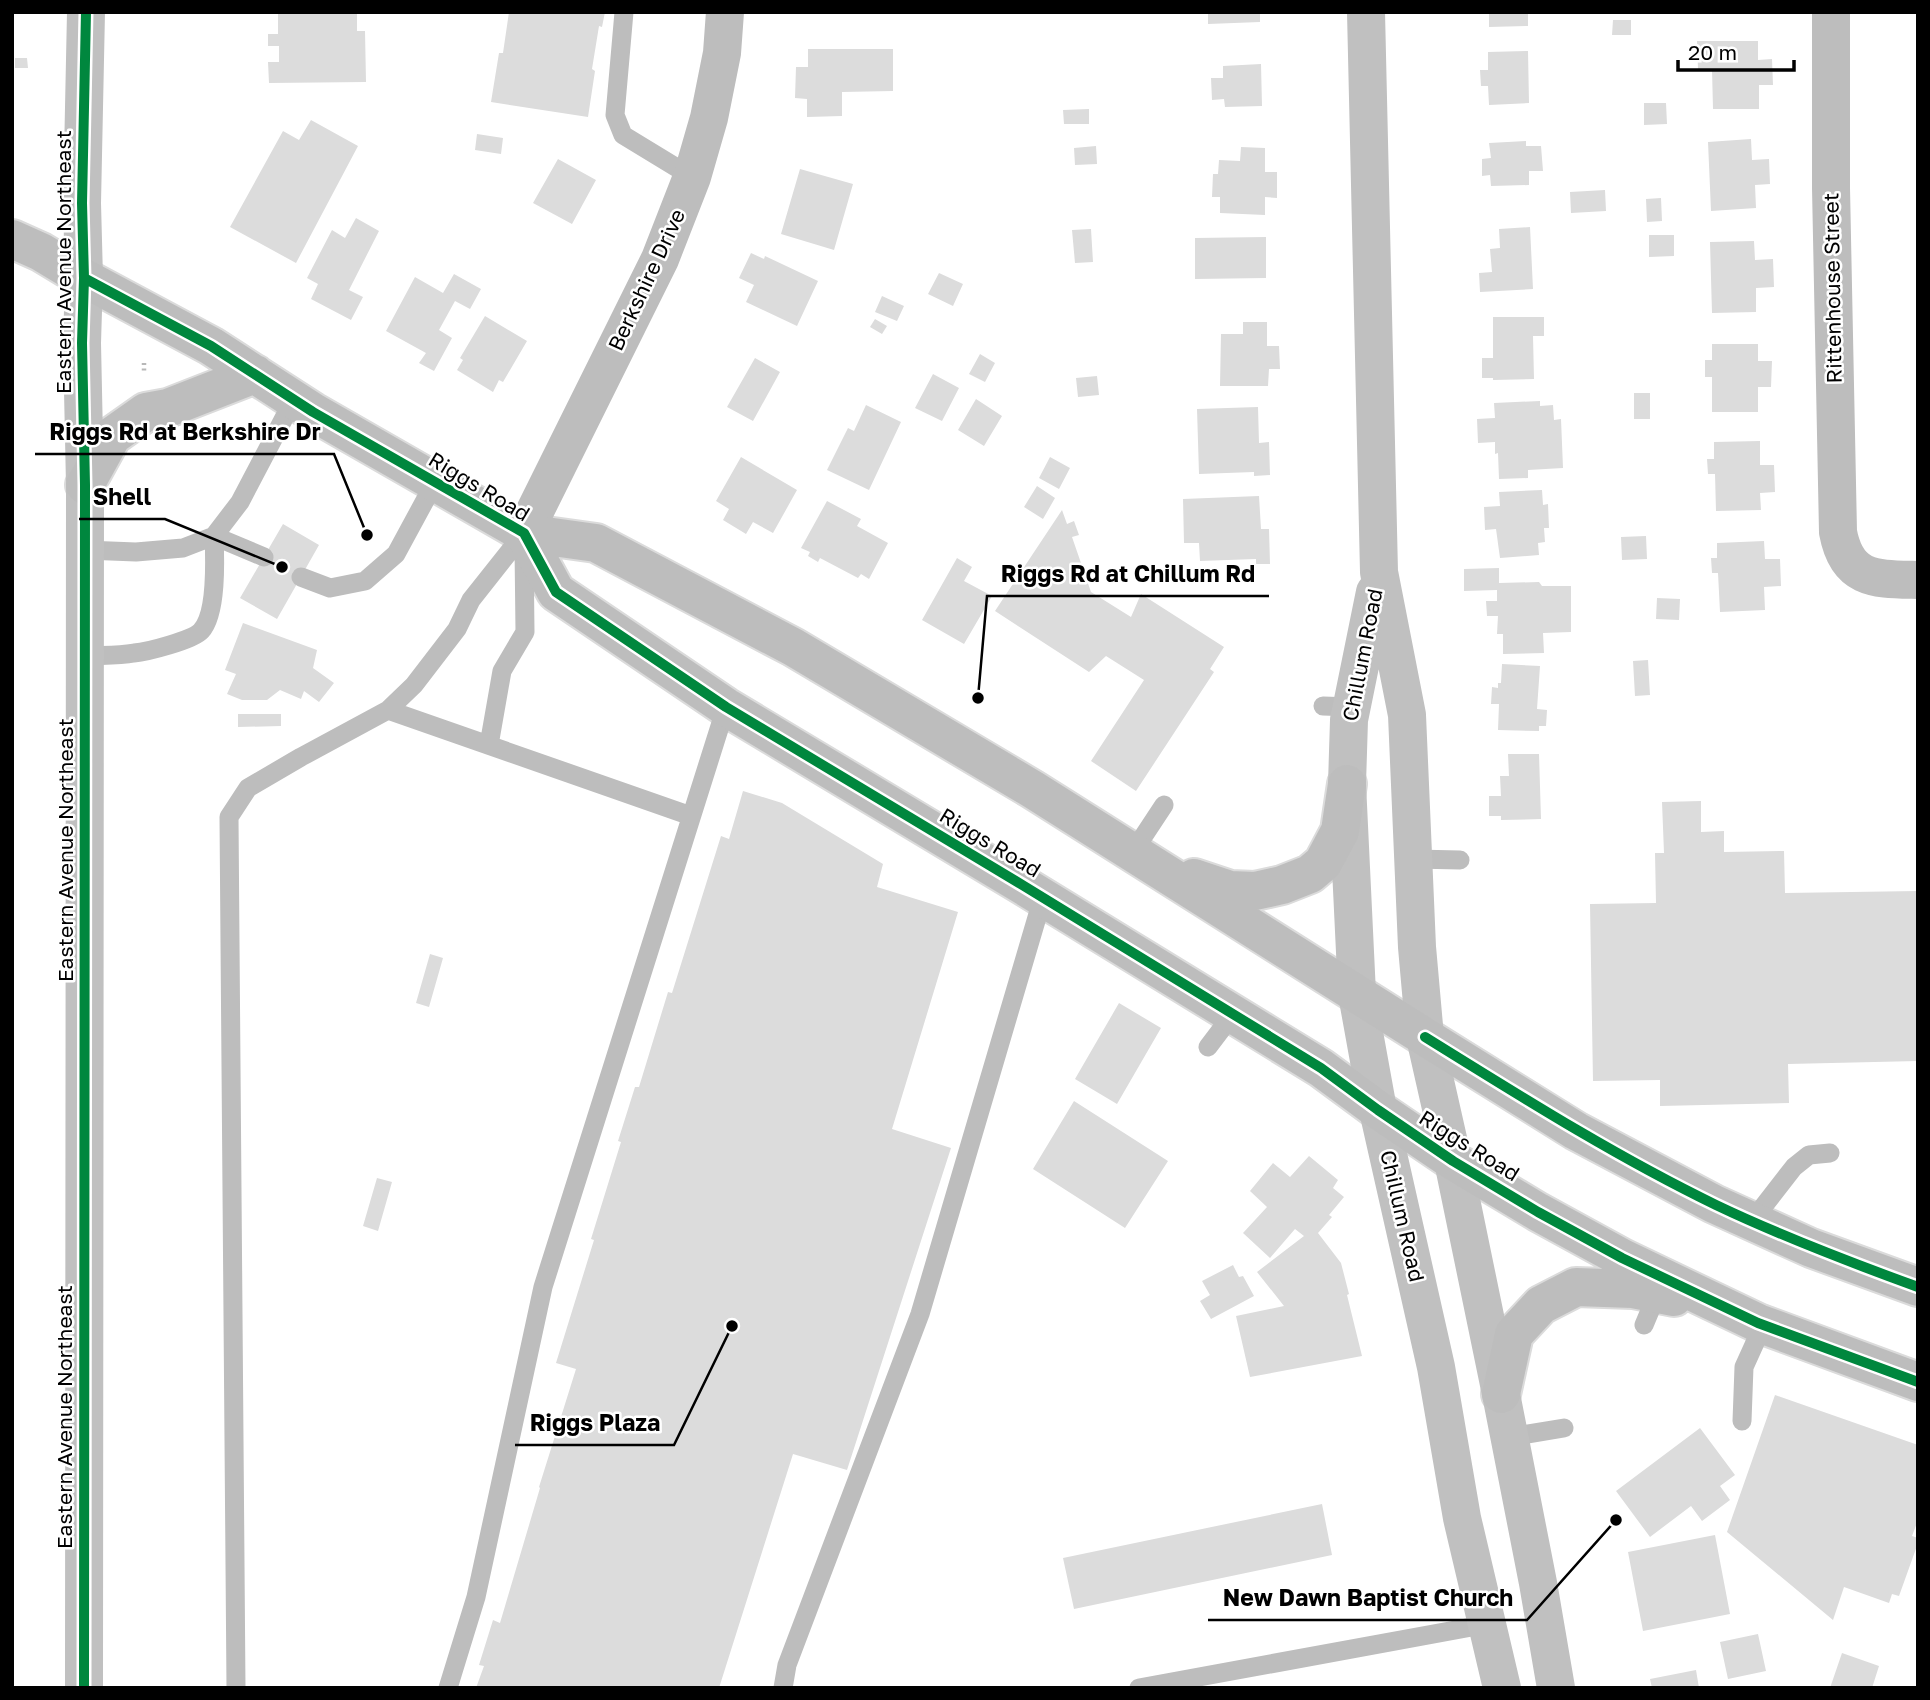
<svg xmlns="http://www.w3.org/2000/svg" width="1930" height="1700" viewBox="0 0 1930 1700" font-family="'Golos Text',sans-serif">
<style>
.building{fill:#dcdcdc}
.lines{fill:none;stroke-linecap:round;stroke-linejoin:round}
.primary-casing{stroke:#dbdbdb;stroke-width:42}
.path{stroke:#b8b8b8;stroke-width:4.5;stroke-dasharray:2 3.5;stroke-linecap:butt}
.lane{stroke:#bdbdbd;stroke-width:19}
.street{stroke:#bdbdbd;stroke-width:38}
.secondary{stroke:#c0c0c0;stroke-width:38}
.primary{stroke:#bdbdbd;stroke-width:38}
.cycleway-casing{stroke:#fff;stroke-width:15}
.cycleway{stroke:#00873e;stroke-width:10}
.labels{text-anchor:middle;stroke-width:5;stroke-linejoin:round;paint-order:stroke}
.street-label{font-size:21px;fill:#000;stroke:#fff}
.leader{fill:none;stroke:#000;stroke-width:2.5}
.callout-dot{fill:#000;stroke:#fff;stroke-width:2.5}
.callout-label{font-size:23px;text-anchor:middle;font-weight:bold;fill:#000;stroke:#fff;stroke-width:5;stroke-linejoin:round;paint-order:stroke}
</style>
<rect width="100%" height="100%" fill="#fff"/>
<path class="building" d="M278,12H357V31H365L366,82L269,83L268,62H279V46H268V34H278Z
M509,12H605L602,27L599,26L592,69L595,71L588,117L491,102L499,53H503Z
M1208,12H1260V22L1208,24Z
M1489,12H1528V26L1489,27Z
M1613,20H1631V35H1612Z
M1697,41H1758V60L1772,59L1773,85H1759V109H1713L1712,69H1698Z
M808,49H893V91L842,92V116L807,117V99L795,98L796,67H808Z
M1528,51L1529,103L1489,105L1488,86H1481L1480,70H1488V52Z
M15,58H27L28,68H15Z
M1261,64L1262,106L1225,107L1224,99L1212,100L1211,78H1223V66Z
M1644,103H1666L1667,124L1644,125Z
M1089,109V124H1064L1063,110Z
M311,120L358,146L296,263L230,227L283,131L299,140Z
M477,134L503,138L501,154L475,150Z
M1751,139L1752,160L1769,159L1770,184L1755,185L1756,208L1711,211L1708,142Z
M1526,141V146H1541L1543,171H1529V185L1491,186L1490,175L1482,176V159L1491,158L1489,143Z
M1096,146L1097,164L1075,165L1074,148Z
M1241,147L1265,148V172H1277V198L1265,197V215L1220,213V197H1212L1213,174H1218L1219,160L1240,161Z
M558,159L596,180L572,224L533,203Z
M800,169L853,184L834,250L781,234Z
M1605,190L1606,211L1571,213L1570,192Z
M1661,198L1662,221L1647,222L1646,199Z
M356,218L379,231L349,290L363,297L351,320L311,299L318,284L307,278L332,230L345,238Z
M1530,227L1533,289L1480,292L1479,273L1492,272L1490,249L1500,248L1499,229Z
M1091,229L1093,262L1075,263L1072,230Z
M1649,235H1674V256L1649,257Z
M1266,237V278L1195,279V238Z
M1754,241L1755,260L1773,259L1774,287L1756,288V312L1712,313L1710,242Z
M751,253L764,259L765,256L818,281L797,326L746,302L754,285L739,278Z
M939,273L963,284L953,306L928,294Z
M454,274L481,289L470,309L455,301L439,330L452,338L434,371L419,363L426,353L386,331L415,277L443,293Z
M882,296L904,306L897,321L875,312Z
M485,316L527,341L503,382L499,380L493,392L457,370L463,360L460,358Z
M1493,317H1544V336H1533L1534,379L1493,380V378H1482V358H1493Z
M875,319L887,326L882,334L870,327Z
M1243,322H1267V346H1279L1280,369H1269L1268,386H1220L1221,334H1243Z
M1712,344H1758V361H1772L1771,387H1758V412H1712V377H1705V360H1712Z
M980,354L995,363L985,382L969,374Z
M755,358L780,372L753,421L727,407Z
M933,374L959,388L942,421L915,408Z
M1097,376L1099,395L1078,397L1076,378Z
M1634,393H1650V419H1634Z
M976,399L1002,416L984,446L958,430Z
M1540,401V406L1553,405L1554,420L1561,419L1563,468L1528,470V478L1499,479L1498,453L1495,454V442L1478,443L1477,419L1495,418L1494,403Z
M866,405L901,422L869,490L827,470L848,428L854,431Z
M1258,407L1259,443L1269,442L1270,475L1254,476V472L1199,474L1197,409Z
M1760,441V465H1774L1775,492L1760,493L1761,510L1716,511L1715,474H1708L1707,459H1714V442Z
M741,457L797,490L773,533L753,522L746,534L723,520L729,509L716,501Z
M1050,457L1070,468L1059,489L1039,478Z
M1037,486L1055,498L1043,519L1024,507Z
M1542,490L1543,505L1548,504L1549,528H1544L1545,542L1538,543L1539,555L1500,558L1496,529L1485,530L1484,507L1500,506L1499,492Z
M1259,496L1261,529H1269L1270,564H1256V559L1200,561L1199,543H1184L1183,499Z
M827,501L861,519L857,526L888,543L869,579L861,574L858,578L820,558L818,562L808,556L810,552L801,548Z
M1062,510L1067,524L1074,521L1079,535L1072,537L1091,592L1131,617L1141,594L1224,647L1210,669L1214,672L1136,791L1091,761L1144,680L1106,656L1089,672L995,611Z
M283,524L319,545L277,619L240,598Z
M1646,536L1647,559L1622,560L1621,537Z
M1764,541L1765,559H1780L1781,586L1764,587L1765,610L1720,612L1718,573H1712L1711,558H1717V543Z
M957,558L972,567L964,581L992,596L964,644L922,620Z
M1499,568V583L1539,582L1542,586H1571V632L1543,633L1544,653L1503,654V634H1497L1498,616H1487L1486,601H1497V590L1464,591V569Z
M1657,598L1680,599L1679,620L1656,619Z
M243,623L317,650L313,668L334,683L319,702L304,691L301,699L280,690L267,700H242L227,694L236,674L225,670Z
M1648,660L1650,695L1635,696L1633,661Z
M1502,664L1540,666L1537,709L1547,710L1546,726H1539V731L1498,730L1499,704H1491L1492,687L1498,688V683H1501Z
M238,714H281V726L238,727Z
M1508,754H1539L1541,819L1501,820V816H1489V796H1501L1500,776H1509Z
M743,791L782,803L883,864L877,887L958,912L892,1129L951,1148L847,1470L793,1454L719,1688H476L484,1666L479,1665L493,1620L500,1623L540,1488L539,1487L576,1369L556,1363L594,1240L591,1239L621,1142L618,1141L635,1087H639L668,992L672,993L721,836L729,839Z
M1701,801V832L1724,831V852L1784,851L1785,893L1918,891V1061L1788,1064L1789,1103L1660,1106V1080L1593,1081L1590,904L1656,903L1655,853H1664L1662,802Z
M430,954L443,958L429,1007L416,1003Z
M1119,1003L1161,1028L1117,1104L1075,1079Z
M1074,1101L1168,1161L1125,1228L1033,1169Z
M1309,1156L1338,1180L1333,1188L1344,1197L1329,1215L1332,1217L1318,1233L1341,1263L1349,1294L1347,1295L1362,1356L1250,1377L1236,1316L1284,1306L1257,1272L1304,1236L1295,1229L1270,1258L1243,1233L1267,1207L1250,1191L1273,1163L1290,1177Z
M377,1178L392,1182L378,1231L363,1226Z
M1233,1265L1239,1277L1243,1276L1254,1296L1211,1319L1200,1301L1210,1295L1202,1281Z
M1775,1395L1918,1445V1520L1912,1536L1918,1538V1543L1899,1596L1892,1594L1889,1603L1844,1587L1833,1620L1727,1532Z
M1700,1428L1735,1475L1720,1486L1730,1500L1702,1521L1691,1506L1650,1537L1616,1491Z
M1322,1504L1332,1555L1074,1609L1063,1558Z
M1715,1535L1730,1614L1643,1631L1628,1552Z
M1758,1634L1766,1671L1728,1679L1720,1642Z
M1842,1653L1879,1666L1872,1688H1830Z
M1696,1670L1699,1688H1652L1650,1679Z"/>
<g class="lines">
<g class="primary-casing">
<path id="primary" d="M12,239L41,252L84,278L211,346L313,412L524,533L596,543L793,647L1032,789L1425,1037L1576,1131L1714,1204L1811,1248L1918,1287
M85,485L112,436L146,412L168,408L255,374
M524,533L556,592L726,707L1024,886L1321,1068L1378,1110L1453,1161L1538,1212L1622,1258L1758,1323L1918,1382
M1194,878L1230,890L1255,891L1282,885L1310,874L1323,863L1340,831L1347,784
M1501,1394L1514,1334L1541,1305L1576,1287L1633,1289L1674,1297"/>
</g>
<path class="path" d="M144,363V373"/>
<path class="lane" d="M624,12L615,115L623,135L692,177
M214,536L264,557
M85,550L136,552L183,548L214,536L240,502L294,399
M301,577L330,588L365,581L396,554L435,482
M85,656C101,655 118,656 134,653C147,652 193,640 201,631C217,614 215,559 214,536
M1323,706L1352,707
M388,710L691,816
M489,745L502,671L525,632L524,547
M1133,852L1164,805
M1414,859L1460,860
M1208,1047L1233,1014
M1752,1221L1794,1167L1809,1155L1830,1153
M1644,1325L1657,1294
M1742,1421L1744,1367L1763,1325
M1510,1437L1564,1428
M236,1688L229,817L248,788L301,757L388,710L414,685L457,629L471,600L524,533
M448,1688L476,1597L543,1287L726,707
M783,1688L787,1665L920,1314L1043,897
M1139,1688L1488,1624"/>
<path class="street" d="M1831,12V188L1838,532C1847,581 1876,579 1918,580
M524,533L660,259L692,177L709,118L722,53L725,12"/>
<path class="secondary" d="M1366,12L1379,572L1407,715L1417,947L1425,1037L1453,1161L1501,1394L1538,1583L1556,1688
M1375,592L1349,720L1347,784L1357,994L1378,1110L1436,1367L1462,1518L1502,1688
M84,1688L85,485L82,343L84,278L82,203L86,12"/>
<use href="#primary" class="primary"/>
<g class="cycleway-casing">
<path id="cycleway" d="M84,278L211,346L313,412L524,533L556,592L726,707L1024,886L1321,1068L1378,1110L1453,1161L1538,1212L1622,1258L1758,1323L1918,1382
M1425,1037C1520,1096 1615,1156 1716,1205C1781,1236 1849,1262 1918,1287
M84,1688L85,485L82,343L84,278L82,203L86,12"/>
</g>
<use href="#cycleway" class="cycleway"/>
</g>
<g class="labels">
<g class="street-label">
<text transform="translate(64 262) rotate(-90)" y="7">Eastern Avenue Northeast</text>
<text transform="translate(647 280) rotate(-65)" y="7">Berkshire Drive</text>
<text transform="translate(1833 288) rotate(-91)" y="7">Rittenhouse Street</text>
<text transform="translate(479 487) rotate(31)" y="7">Riggs Road</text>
<text transform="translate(1363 655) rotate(-79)" y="7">Chillum Road</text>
<text transform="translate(990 843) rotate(31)" y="7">Riggs Road</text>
<text transform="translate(66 850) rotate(-90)" y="7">Eastern Avenue Northeast</text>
<text transform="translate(1469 1146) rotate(32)" y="7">Riggs Road</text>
<text transform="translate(1402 1216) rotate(77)" y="7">Chillum Road</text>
<text transform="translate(65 1417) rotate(-90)" y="7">Eastern Avenue Northeast</text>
</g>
</g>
<path class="leader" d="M367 535L334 454H35M282 567L165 519H79M978 698L987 596H1269M732 1326L674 1445H515M1616 1520L1527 1620H1208"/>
<g class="callout-dot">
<circle cx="367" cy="535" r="7"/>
<circle cx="282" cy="567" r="7"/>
<circle cx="978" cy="698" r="7"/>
<circle cx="732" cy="1326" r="7"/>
<circle cx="1616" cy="1520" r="7"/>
</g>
<g class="callout-label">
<text x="185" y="440">Riggs Rd at Berkshire Dr</text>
<text x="122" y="505">Shell</text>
<text x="1128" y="582">Riggs Rd at Chillum Rd</text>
<text x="595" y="1431">Riggs Plaza</text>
<text x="1368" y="1606">New Dawn Baptist Church</text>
</g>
<rect width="1930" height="1700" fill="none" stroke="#000000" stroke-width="28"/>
<path d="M1678 60v10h116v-10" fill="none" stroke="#000000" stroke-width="3.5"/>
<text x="1688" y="60" font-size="21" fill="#000000" stroke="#ffffff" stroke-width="5" paint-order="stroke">20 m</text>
</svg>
